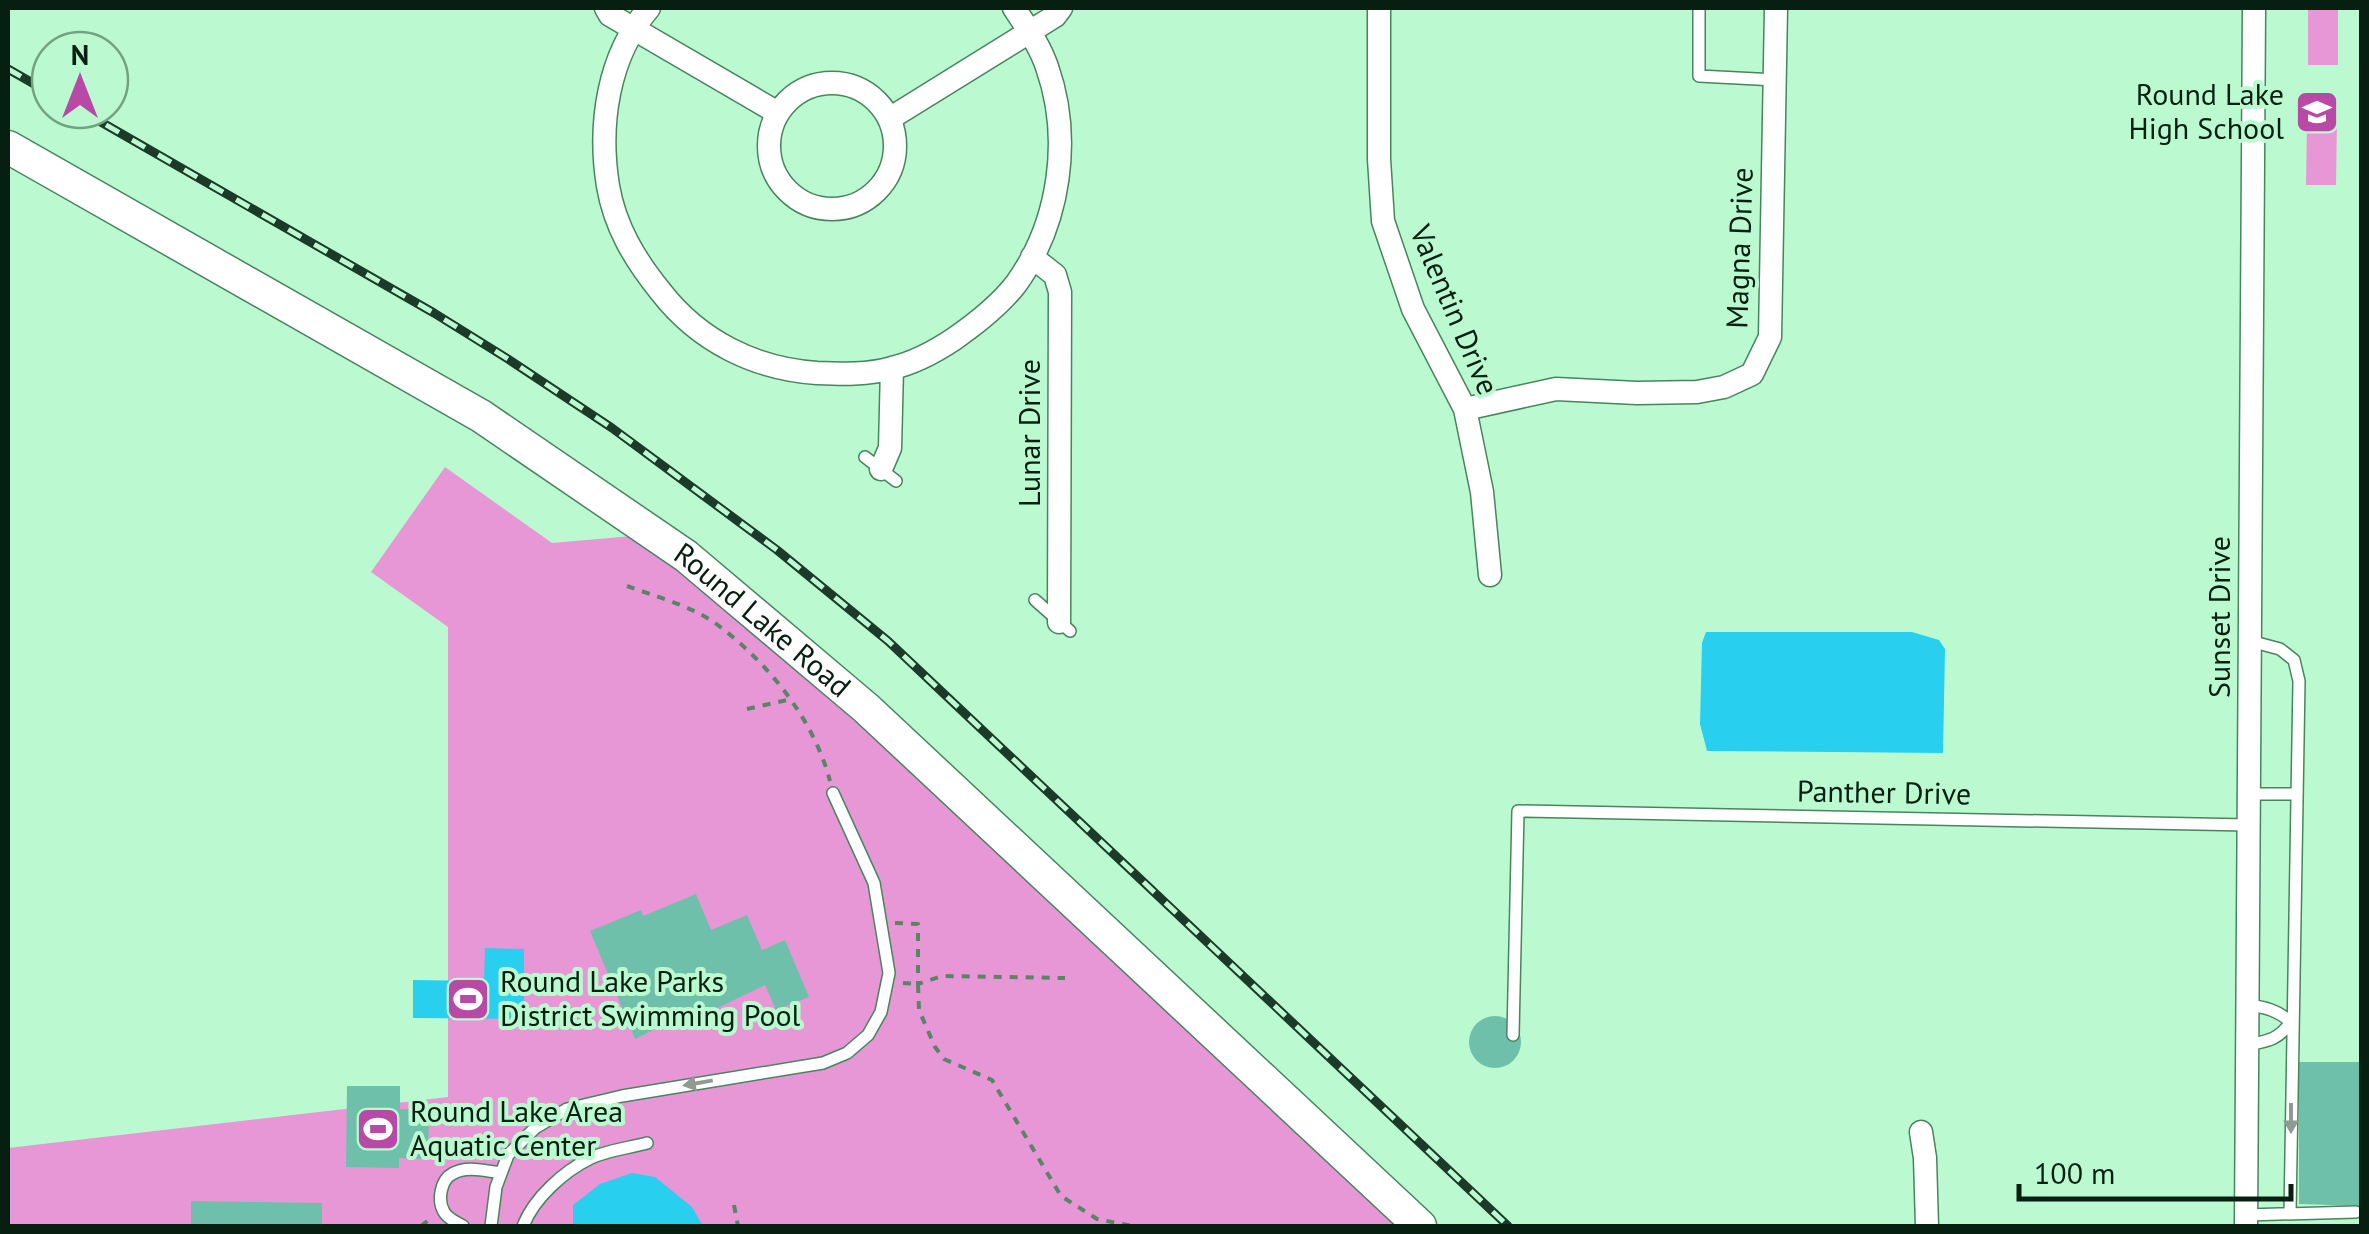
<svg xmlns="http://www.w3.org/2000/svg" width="2369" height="1234" viewBox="0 0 2369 1234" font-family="'PT Sans',sans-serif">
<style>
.green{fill:#e897d6}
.water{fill:#28cfef}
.building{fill:#6fc0aa}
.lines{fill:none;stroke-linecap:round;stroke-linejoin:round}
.service-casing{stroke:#48845e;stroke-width:14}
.minor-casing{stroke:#48845e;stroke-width:25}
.secondary-casing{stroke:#48845e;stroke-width:35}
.path{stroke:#598468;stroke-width:4;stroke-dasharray:8 8;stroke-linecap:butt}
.service{stroke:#fff;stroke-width:11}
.minor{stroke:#fff;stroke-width:22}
.secondary{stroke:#fff;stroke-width:32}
.rail-casing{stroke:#1c3a28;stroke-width:9}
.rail{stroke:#bbfad0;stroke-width:5;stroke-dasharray:15;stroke-linecap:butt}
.oneway{fill:#8f9a93}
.labels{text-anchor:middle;stroke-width:8;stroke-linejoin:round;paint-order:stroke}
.poi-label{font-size:30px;fill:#061f10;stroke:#bbfad0;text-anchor:start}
.street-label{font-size:30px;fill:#061f10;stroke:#bbfad0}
</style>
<rect width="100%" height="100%" fill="#bbfad0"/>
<path class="green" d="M2308,8H2338V65H2308Z
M2307,120H2337L2336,185H2306Z
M445,467L552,543L655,534L1415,1226H8V1148L448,1097V627L371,572Z"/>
<path class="water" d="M1706,632H1912L1939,640L1945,649L1943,753L1707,751L1700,724L1702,643Z
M485,948L524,949V1019L413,1018V980L484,981Z
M632,1173L655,1177L692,1207L703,1226H573V1205L600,1184Z"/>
<path class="building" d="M696,894L711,930L747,915L762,950L785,940L809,997L776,1010L765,985L693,1020L689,1013L635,1039L590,931L641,910L643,916Z
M1469 1042a26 26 0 1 1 52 0a26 26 0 1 1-52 0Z
M2299,1062H2362V1206L2299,1204Z
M347,1086H400V1109H429L428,1159L399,1158V1168L346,1167Z
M191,1201L322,1203V1226H191Z"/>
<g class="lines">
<g class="service-casing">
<path id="service" d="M1699,8V76L1776,80
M865,457L896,481
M1035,600L1070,631
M2250,641L2280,649L2294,660L2299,681L2290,1214
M2248,794H2297
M2247,1005C2265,1007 2277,1010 2291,1022
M1513,1035L1518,811L2248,825
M2247,1045C2268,1041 2278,1040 2291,1022
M2246,1215L2356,1212
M463,1226C457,1223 447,1218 444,1212C437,1200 441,1180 452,1174C466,1165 486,1171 501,1173
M491,1226L496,1187L508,1155L535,1128L567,1109L622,1096L823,1063L847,1053L868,1035L881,1012L889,973L874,883L833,793
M523,1226C534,1198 564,1171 591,1158C608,1150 629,1148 647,1143"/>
</g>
<g class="minor-casing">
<path id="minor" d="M606,8L610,15L778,113
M649,8C608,56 598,124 608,186C615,227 635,260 661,292C699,341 755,369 817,373C842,374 868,375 892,368C914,363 936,351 954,339C977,323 999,306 1016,284C1060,223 1072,138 1047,67C1040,46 1026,26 1014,8
M1379,8V159L1383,221L1413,309L1465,409L1482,492L1490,575
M769 146a63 63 0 1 1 126 0a63 63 0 1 1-126 0Z
M889,119L1055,16L1061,8
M1032,257L1055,275L1060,292L1059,622
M1465,409L1556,389L1637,393L1697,392L1724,387L1752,374L1770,337L1776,8
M881,469L890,448L892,368
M1921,1132L1925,1158L1927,1226
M2246,1226L2254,8"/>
</g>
<g class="secondary-casing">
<g id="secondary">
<path id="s1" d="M8,147L481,416L686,556L866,708L1420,1226"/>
</g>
</g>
<path class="path" d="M627,586C657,597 693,606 719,626C769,664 814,720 830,781
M747,709L792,699
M895,923L918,924V984L942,976L1065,978
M903,983L918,984L919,1010L935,1047L944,1059L992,1080L1061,1196L1097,1219L1132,1226
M734,1205L738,1226
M421,1226L430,1219"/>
<use href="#service" class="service"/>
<use href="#minor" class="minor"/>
<use href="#secondary" class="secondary"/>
<g class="rail-casing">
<path id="rail" d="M8,69L50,93
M80,110L434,313L508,359L612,428L777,550L888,641L1508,1226"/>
</g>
<use href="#rail" class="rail"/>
</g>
<defs><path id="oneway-solid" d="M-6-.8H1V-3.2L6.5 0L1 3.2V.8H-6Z" transform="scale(2.5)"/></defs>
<g class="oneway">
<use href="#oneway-solid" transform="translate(698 1083) rotate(170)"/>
<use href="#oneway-solid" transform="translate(2291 1118) rotate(90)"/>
</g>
<defs>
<g id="school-square" transform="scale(2.25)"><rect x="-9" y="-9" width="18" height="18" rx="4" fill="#b949a6" stroke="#bbfad0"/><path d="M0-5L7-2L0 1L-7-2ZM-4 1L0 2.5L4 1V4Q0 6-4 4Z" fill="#fff"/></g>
<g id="stadium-square" transform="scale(2.25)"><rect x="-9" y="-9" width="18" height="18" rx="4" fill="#b949a6" stroke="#bbfad0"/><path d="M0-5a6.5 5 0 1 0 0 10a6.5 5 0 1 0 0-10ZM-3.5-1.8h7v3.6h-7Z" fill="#fff"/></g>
</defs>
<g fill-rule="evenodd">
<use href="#school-square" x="2317" y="112"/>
<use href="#stadium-square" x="468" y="999"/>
<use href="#stadium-square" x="378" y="1129"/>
</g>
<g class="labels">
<g class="poi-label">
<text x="2284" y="105" text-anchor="end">Round Lake<tspan x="2284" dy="34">High School</tspan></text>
<text x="500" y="992">Round Lake Parks<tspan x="500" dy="34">District Swimming Pool</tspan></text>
<text x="410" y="1122">Round Lake Area<tspan x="410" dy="34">Aquatic Center</tspan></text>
</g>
<g class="street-label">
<text transform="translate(1740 248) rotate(-88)" y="10">Magna Drive</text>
<text transform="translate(1454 310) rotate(67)" y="10">Valentin Drive</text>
<text transform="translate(1030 433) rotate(-90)" y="10">Lunar Drive</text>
<text transform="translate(2220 617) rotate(-90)" y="10">Sunset Drive</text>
<text dy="10" stroke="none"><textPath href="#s1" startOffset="892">Round Lake Road</textPath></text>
<text transform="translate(1884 793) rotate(1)" y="10">Panther Drive</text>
</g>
</g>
<rect width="2369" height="1234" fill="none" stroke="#061f10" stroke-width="20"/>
<g transform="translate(80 80)"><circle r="48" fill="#bbfad0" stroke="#73a283" stroke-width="2.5"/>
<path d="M0-8L18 38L0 25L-18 38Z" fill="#b949a6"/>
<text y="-15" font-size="28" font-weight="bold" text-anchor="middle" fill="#061f10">N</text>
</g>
<path d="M2019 1184v15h272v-15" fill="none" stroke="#061f10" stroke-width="5"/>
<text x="2034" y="1184" font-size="30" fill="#061f10" stroke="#bbfad0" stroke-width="8" paint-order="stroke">100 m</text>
</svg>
